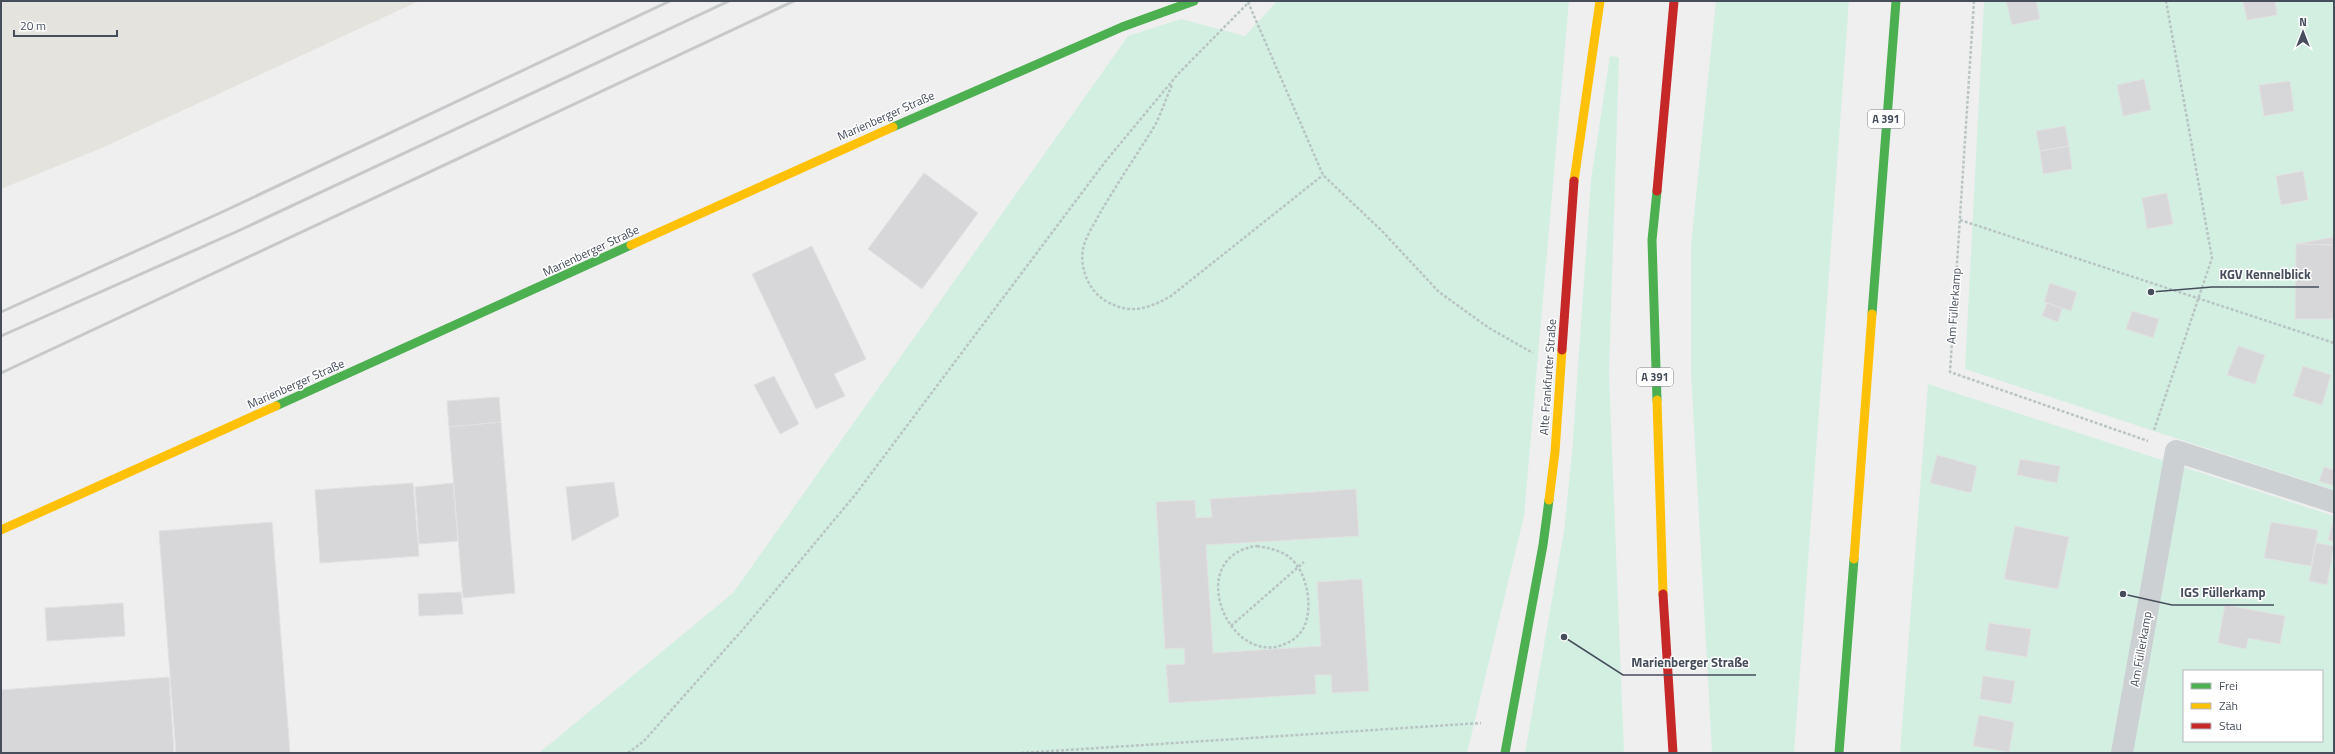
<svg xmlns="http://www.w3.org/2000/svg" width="2335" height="754" viewBox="0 0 2335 754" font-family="'Titillium Web',sans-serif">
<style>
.commercial{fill:#e5e3dd}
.green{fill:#d3efe2;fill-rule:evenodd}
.building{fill:#d7d7d9;stroke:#e1e1e2}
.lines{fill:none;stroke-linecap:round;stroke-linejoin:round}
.path{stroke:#b9c4c4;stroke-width:2.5;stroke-dasharray:3 2;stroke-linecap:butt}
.street{stroke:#cdd0d3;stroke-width:22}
.fast{stroke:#4caf50;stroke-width:9}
.slow{stroke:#ffc107;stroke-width:9}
.jam{stroke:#c62828;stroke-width:9}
.rail{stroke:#c6c8ca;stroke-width:3}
.labels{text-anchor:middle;stroke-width:3;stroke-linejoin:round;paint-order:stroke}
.shield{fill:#fff;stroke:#7e838d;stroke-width:1}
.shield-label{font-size:11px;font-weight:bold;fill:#464e5c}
.street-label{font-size:12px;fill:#464e5c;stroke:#fff}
.leader{fill:none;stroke:#464e5c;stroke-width:1.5}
.callout-dot{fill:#464e5c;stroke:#fff;stroke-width:1.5}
.callout-label{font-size:13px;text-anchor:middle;font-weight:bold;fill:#464e5c;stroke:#fff;stroke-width:3;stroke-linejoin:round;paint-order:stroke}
</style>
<rect width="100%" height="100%" fill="#f0efef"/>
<path class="commercial" d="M1,1H419L104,147L1,189Z"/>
<path class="green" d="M1277,1H1569L1524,516L1467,753H539L733,593L1128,36L1181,19L1245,36Z
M1716,1H1849L1794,753H1712L1691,373V244Z
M1984,1H2334V490L1965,369Z
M1610,56L1619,57L1609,373L1624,753H1525L1564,531L1572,453L1591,180Z
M1928,384L2334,516V753H1900ZM2184,671H2322V741H2184Z"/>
<path class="building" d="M2006,1H2036L2040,19L2012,25Z
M2243,1H2275L2277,15L2247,20Z
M2144,79L2151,110L2123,116L2117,85Z
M2290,81L2294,111L2264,116L2259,85Z
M2065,126L2069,146L2040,151L2036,131Z
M2069,146L2072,169L2043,174L2040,151Z
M2303,171L2308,200L2281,205L2276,176Z
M924,173L978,213L922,289L868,249Z
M2167,193L2173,224L2147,229L2142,198Z
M2334,237V245L2296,244Z
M2296,244L2334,245V319H2295Z
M812,246L866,359L834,374L845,396L816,409L752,274Z
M2050,283L2077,292L2071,311L2044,302Z
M2047,303L2062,308L2058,322L2042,316Z
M2132,311L2159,319L2153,338L2126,329Z
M2238,346L2265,355L2255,384L2227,375Z
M2303,366L2331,375L2322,405L2293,396Z
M774,376L799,424L780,434L754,385Z
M499,397L501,422L449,427L447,401Z
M501,422L515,593L463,598L449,427Z
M1937,455L1977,466L1971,493L1930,483Z
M2020,459L2060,466L2057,483L2017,475Z
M2324,467L2334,470V486L2319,481Z
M614,482L619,516L572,541L566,487Z
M413,483L419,556L320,563L315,490Z
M453,483L458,541L419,544L415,487Z
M1356,489L1359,536L1206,545L1213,653L1321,646L1317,582L1362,579L1369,691L1332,693L1331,675H1315L1316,694L1169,703L1166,665L1185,664L1184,648L1165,649L1156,502L1195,500L1196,518L1212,517L1210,499Z
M2334,518V542L2328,540Z
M272,522L290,753H176L159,531Z
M2271,522L2318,530L2311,566L2264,558Z
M2015,526L2069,537L2058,589L2004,579Z
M2316,543L2334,546L2327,585L2309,581Z
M461,592L463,614L419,616L418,594Z
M123,603L125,636L47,641L45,608Z
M2225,605L2285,616L2280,644L2248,638L2246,649L2218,643Z
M1989,623L2031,629L2027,657L1985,650Z
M1983,676L2015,681L2011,704L1980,699Z
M169,677L174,753H1V690Z
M1979,715L2014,722L2009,752L1973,746Z"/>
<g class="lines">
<path class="path" d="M1974,1L1950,372L2148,441
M1248,2L1323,175L1382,231L1439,292L1489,328L1533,353
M1172,85C1165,100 1160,118 1151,132C1133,160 1115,187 1099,215C1094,224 1087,235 1084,245C1078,265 1088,291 1106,301C1130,315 1148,309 1171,296L1323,175
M1960,220L2334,343
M2154,430L2212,258L2166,1
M1257,546C1268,548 1280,550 1289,557C1308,571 1315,613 1301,632C1295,640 1285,645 1275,647C1223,655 1187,555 1257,546Z
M1231,626L1304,562
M628,753L644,741L745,627L855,495L1105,162L1178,74L1250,1
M1021,753L1481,723"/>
<path class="street" d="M2122,753L2176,451L2334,502"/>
<path class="fast" d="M893,127L1122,27L1194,1
M1657,191L1652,240L1657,400
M1872,314L1896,1
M276,406L631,245
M1505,753L1543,545L1549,500
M1839,753L1854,559"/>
<path class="slow" d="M1574,181L1600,1
M631,245L893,127
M1657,400L1663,594
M1549,500L1555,452L1562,350
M1,530L276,406
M1854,559L1872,314"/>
<path class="jam" d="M1657,191L1674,1
M1562,350L1574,181
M1663,594L1673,753"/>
<path class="rail" d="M1,312L220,213L670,1
M1,336L238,231L729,1
M1,373L794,1"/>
</g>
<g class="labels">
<g class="shield">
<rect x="1868" y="110" width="36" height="18" rx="3"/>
<rect x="1637" y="368" width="36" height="18" rx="3"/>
</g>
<g class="shield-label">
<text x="1886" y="123">A 391</text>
<text x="1655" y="381">A 391</text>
</g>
<g class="street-label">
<text transform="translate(886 116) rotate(-24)" y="4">Marienberger Straße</text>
<text transform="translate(591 251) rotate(-25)" y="4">Marienberger Straße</text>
<text transform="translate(1954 306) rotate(-86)" y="4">Am Füllerkamp</text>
<text transform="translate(1548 377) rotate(-86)" y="4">Alte Frankfurter Straße</text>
<text transform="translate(296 384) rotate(-24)" y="4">Marienberger Straße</text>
<text transform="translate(2141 649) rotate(-80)" y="4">Am Füllerkamp</text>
</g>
</g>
<path class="leader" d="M2151 292L2212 287H2319M2123 594L2172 605H2274M1564 637L1623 675H1756"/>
<g class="callout-dot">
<circle cx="2151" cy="292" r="4"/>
<circle cx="2123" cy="594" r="4"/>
<circle cx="1564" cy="637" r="4"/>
</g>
<g class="callout-label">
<text x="2265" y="279">KGV Kennelblick</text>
<text x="2223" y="597">IGS Füllerkamp</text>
<text x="1690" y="667">Marienberger Straße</text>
</g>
<rect width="2335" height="754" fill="none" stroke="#464e5c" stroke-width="4"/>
<rect x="2183" y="670" width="140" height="72" fill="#ffffff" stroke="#b5b8be"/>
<rect x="2191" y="683" width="20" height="6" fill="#4caf50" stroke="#b5b8be"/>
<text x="2219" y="690" font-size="12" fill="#464e5c">Frei</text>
<rect x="2191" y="703" width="20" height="6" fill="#ffc107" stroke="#b5b8be"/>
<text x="2219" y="710" font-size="12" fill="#464e5c">Zäh</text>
<rect x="2191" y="723" width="20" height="6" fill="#c62828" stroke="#b5b8be"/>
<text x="2219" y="730" font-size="12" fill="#464e5c">Stau</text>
<g transform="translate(2303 32)" stroke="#ffffff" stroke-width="3" paint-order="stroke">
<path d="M0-3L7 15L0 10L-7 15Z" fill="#464e5c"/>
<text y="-6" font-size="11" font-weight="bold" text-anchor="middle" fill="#464e5c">N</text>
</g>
<path d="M14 30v6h103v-6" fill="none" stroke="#464e5c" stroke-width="2"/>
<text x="20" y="30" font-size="12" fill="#464e5c" stroke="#ffffff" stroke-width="3" paint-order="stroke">20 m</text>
</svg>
